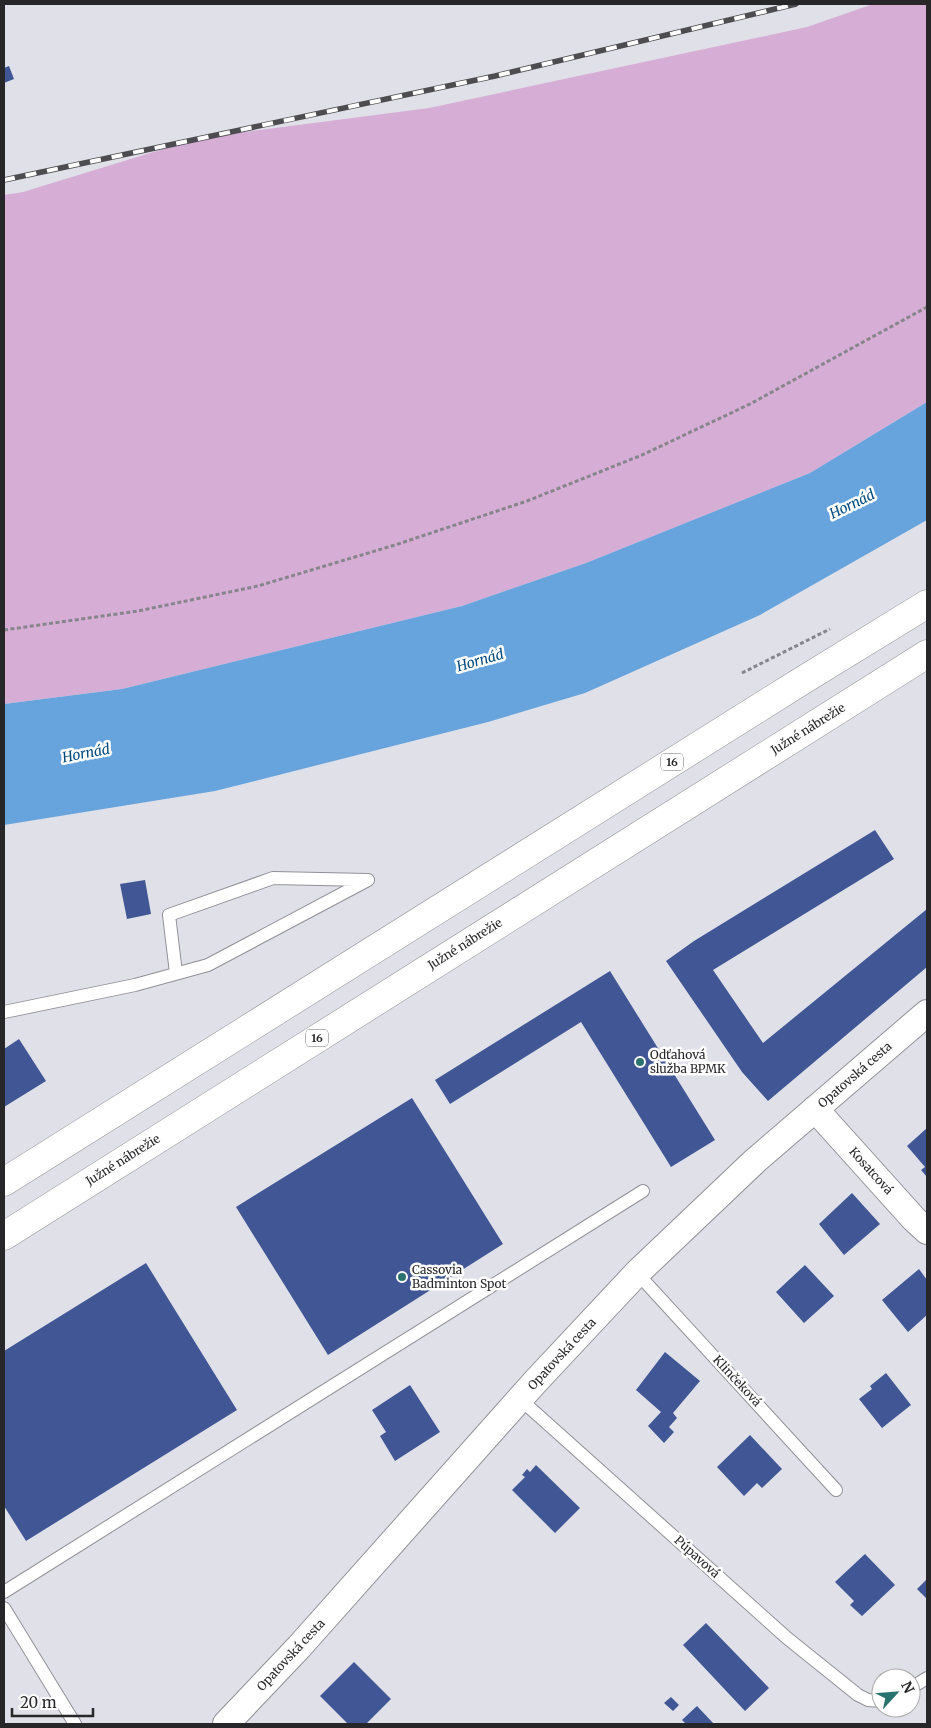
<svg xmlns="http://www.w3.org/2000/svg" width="931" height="1728" viewBox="0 0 931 1728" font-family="Merriweather,serif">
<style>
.green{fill:#d6aed5}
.water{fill:#67a4dd}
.building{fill:#405695}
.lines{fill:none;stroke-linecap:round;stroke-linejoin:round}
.service-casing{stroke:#919098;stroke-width:14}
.minor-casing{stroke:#919098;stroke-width:28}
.trunk-casing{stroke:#919098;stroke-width:29}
.path{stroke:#85858b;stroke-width:3;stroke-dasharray:4 2.5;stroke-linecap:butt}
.service{stroke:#fff;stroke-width:12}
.minor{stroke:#fff;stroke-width:26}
.trunk{stroke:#fff;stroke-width:28}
.rail-casing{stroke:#4d4d51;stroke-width:5.5}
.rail{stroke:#fff;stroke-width:4;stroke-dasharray:11;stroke-linecap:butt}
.poi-dot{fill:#29726e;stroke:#fff;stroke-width:2}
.labels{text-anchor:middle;stroke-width:5;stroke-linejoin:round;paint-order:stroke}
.shield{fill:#fff;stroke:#68686a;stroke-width:1}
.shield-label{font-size:11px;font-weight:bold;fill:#27272a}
.street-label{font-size:12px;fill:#27272a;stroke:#fff}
.poi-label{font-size:12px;fill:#27272a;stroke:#fff;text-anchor:start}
.water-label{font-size:14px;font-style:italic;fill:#00497d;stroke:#fff}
</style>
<rect width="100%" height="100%" fill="#e0e0e8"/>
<path class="green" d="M873,4H927V402L810,473L586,563L462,606L122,689L4,704V195L23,192L199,138L429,108L807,27Z"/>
<path class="water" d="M927,402V520L760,615L585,693L488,722L215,791L4,825V704L122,689L462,606L586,563L810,473Z"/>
<path class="building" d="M9,66L14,79L4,83V68Z
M875,830L894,859L713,970L763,1043L927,909V967L768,1101L742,1072L666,961L694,941Z
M145,880L151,914L127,919L120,884Z
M610,971L715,1140L671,1167L581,1022L450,1104L435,1080Z
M19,1039L46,1081L4,1107V1049Z
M412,1098L503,1244L328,1355L236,1207Z
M927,1128V1177L921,1170L925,1167L907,1146Z
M852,1193L880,1224L844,1255L819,1224Z
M146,1263L237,1410L26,1541L4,1506V1351Z
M805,1265L834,1296L804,1323L776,1292Z
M919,1269L927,1280V1315L908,1332L882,1300Z
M665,1352L700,1381L673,1413L677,1418L669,1427L674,1432L664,1443L648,1426L661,1412L636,1390Z
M886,1373L911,1405L882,1428L859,1399L872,1389L870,1386Z
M410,1385L440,1432L395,1461L380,1436L386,1432L372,1410Z
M750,1435L782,1469L762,1488L757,1483L744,1496L717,1467Z
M536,1465L580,1508L555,1533L512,1490L525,1477L522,1475L527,1469L530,1472Z
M865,1554L895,1585L862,1616L850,1605L854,1601L835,1582Z
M927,1579V1599L917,1589Z
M706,1623L769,1688L745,1711L683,1645Z
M354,1662L391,1699L366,1724H348L320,1696Z
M671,1697L679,1705L673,1711L664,1703Z
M697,1706L714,1724H686L682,1720Z"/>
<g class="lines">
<g class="service-casing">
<path id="service" d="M4,1012L135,985L208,965L368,880L273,878L169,915L176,973
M637,1273L836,1490
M520,1399L787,1638L858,1695L868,1700L881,1701
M4,1592L643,1191
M4,1608L75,1724
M911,1688L927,1678"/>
</g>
<g class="minor-casing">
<path id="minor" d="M815,1109L914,1219L927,1231
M226,1724L299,1647L535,1382L637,1273L756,1160L927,1013"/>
</g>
<g class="trunk-casing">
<path id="trunk" d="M4,1182L800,682L927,604
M4,1236L927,654"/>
</g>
<path class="path" d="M4,630L138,611L258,586L395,545L527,501L642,455L750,404L927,307
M742,673L830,629"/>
<use href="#service" class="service"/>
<use href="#minor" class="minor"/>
<use href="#trunk" class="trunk"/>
<g class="rail-casing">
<path id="rail" d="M4,180L495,76L796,4"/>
</g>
<use href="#rail" class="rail"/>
</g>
<g class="poi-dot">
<circle cx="640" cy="1062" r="5"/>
<circle cx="402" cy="1277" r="5"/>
</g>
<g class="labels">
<g class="shield">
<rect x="661" y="753.5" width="22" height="17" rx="4"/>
<rect x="306" y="1029.5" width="22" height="17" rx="4"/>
</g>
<g class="shield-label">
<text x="672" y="766">16</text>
<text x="317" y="1042">16</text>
</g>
<g class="street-label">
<text transform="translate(808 729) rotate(-32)" y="4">Južné nábrežie</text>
<text transform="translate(465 944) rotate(-32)" y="4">Južné nábrežie</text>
<text transform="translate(855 1075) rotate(-41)" y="4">Opatovská cesta</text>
<text transform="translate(123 1160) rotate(-32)" y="4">Južné nábrežie</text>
<text transform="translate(871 1171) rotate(48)" y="4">Kosatcová</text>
<text transform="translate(562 1354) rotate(-47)" y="4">Opatovská cesta</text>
<text transform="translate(737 1381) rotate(47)" y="4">Klinčeková</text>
<text transform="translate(697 1557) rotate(42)" y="4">Púpavová</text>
<text transform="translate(291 1655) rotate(-47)" y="4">Opatovská cesta</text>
</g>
<g class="poi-label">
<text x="650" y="1059">Odťahová<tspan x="650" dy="14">služba BPMK</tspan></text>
<text x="412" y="1274">Cassovia<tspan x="412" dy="14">Badminton Spot</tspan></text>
</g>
<g class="water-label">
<text transform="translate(852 504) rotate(-26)" y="5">Hornád</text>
<text transform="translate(480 660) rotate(-16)" y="5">Hornád</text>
<text transform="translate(86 753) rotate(-11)" y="5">Hornád</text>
</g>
</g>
<rect width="931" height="1728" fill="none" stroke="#27272a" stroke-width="10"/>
<g transform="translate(896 1693) rotate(64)"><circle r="24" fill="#ffffff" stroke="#a9a9aa"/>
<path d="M0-4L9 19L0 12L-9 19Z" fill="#29726e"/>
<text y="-8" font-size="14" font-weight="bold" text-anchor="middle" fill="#27272a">N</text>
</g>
<path d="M12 1708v8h81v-8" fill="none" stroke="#27272a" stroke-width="2.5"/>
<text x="20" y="1708" font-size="15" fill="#27272a" stroke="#ffffff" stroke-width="4" paint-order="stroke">20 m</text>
</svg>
